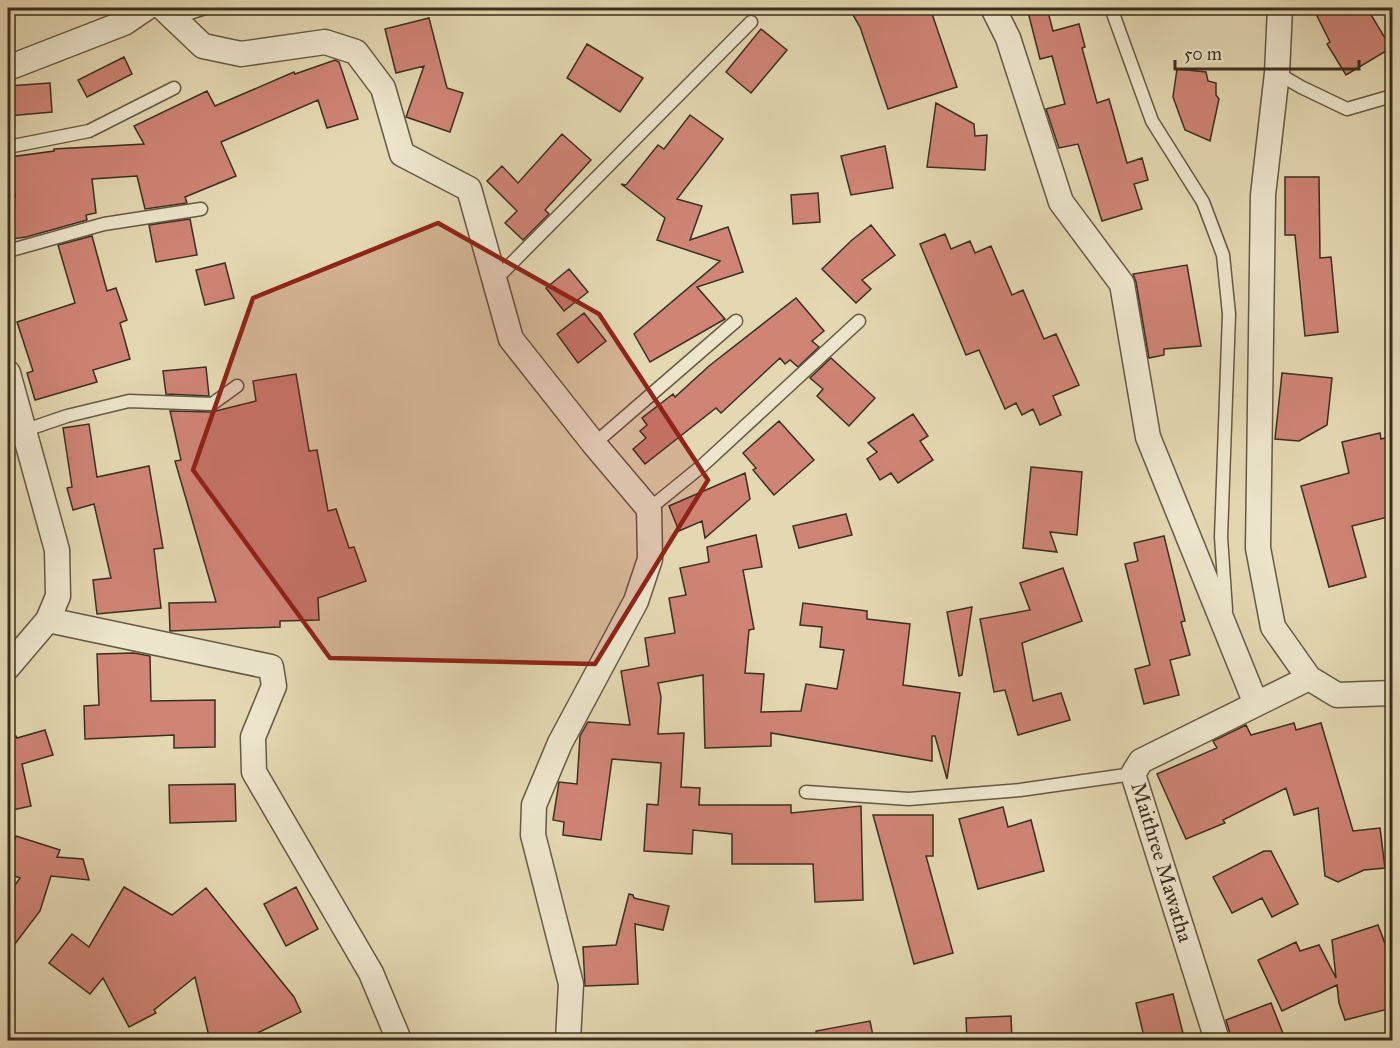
<svg xmlns="http://www.w3.org/2000/svg" width="1400" height="1048" viewBox="0 0 1400 1048" font-family="'IM FELL Great Primer',serif">
<style>
.building{fill:#cf8476;stroke:#3b2f1f;stroke-width:1.5}
.lines{fill:none;stroke-linecap:round;stroke-linejoin:round}
.lane-casing{stroke:#655944;stroke-width:15}
.street-casing{stroke:#655944;stroke-width:27}
.lane{stroke:#ede6cd;stroke-width:12}
.street{stroke:#ede6cd;stroke-width:24}
.marked{fill:#8f2418;fill-opacity:0.2;stroke:#8f2418;stroke-width:4.5;stroke-linejoin:round}
.labels{text-anchor:middle;stroke-width:4.5;stroke-linejoin:round;paint-order:stroke}
.street-label{font-size:21px;fill:#3b2f1f;stroke:#ede6cd}
</style>
<rect width="100%" height="100%" fill="#e4d8b2"/>
<filter id="stains"><feTurbulence type="fractalNoise" baseFrequency=".00333" numOctaves="4"/><feColorMatrix values="0 0 0 0 .2 0 0 0 0 .09 0 0 0 0 .02 0 0 0 .5 -.17"/></filter>
<radialGradient id="worn" r=".72"><stop offset=".6" stop-color="#630" stop-opacity="0"/><stop offset="1" stop-color="#630" stop-opacity=".3"/></radialGradient>
<path class="building" d="M849,8H930L957,87L888,109L860,27Z
M1027,8H1047L1053,31L1079,24L1085,47L1082,48L1097,103L1109,99L1127,163L1142,158L1148,180L1134,184L1142,209L1102,221L1078,144L1059,148L1046,109L1065,104L1052,56L1040,59Z
M1313,8H1367L1391,48L1346,75L1327,44L1330,42Z
M429,18L447,88L463,93L450,132L406,117L424,66L396,73L385,29Z
M761,29L787,50L751,93L726,72Z
M587,44L643,78L620,112L567,78Z
M124,57L132,74L87,97L78,80Z
M335,60L339,62L358,119L327,128L318,100L221,142L236,176L185,197L187,203L145,209L137,176L92,179L96,213L86,215L87,220L26,237L12,239L8,197L15,196L10,157L54,151V149L144,144L134,126L207,91L215,106L294,72L295,74Z
M1177,69L1206,72L1208,81L1216,83V95L1219,99L1210,141L1185,130L1173,97Z
M50,83L52,112L8,116V86Z
M936,103L974,124L975,136L987,135L985,170L927,167Z
M690,115L723,139L677,199L702,206L690,240L728,227L743,272L697,287L725,319L650,362L634,334L720,261L657,240L665,218L621,184L626,185L658,145L664,149Z
M562,134L591,160L545,210L549,214L523,240L505,223L517,211L487,181L502,166L518,183Z
M885,146L893,188L851,195L841,156Z
M1285,177H1319L1320,258L1331,257L1338,332L1305,336L1295,235H1285Z
M818,193L820,222L793,224L791,195Z
M190,219L197,255L156,262L149,225Z
M871,225L895,255L862,280L871,289L856,303L822,269L852,240Z
M945,234L951,249L970,241L975,253L991,246L1012,295L1023,290L1044,339L1056,334L1079,385L1053,396L1061,415L1040,425L1033,409L1022,415L1016,403L1005,409L979,350L966,355L920,244Z
M92,236L107,291L116,288L127,320L120,323L130,359L93,370L97,382L35,400L27,373L33,371L17,322L75,303L58,245Z
M225,263L234,298L205,305L196,270Z
M1187,265L1201,346L1164,349V355L1149,358L1136,282L1133,274Z
M569,269L588,292L564,311L546,288Z
M796,298L824,331L812,341L819,347L798,367L790,360L785,364L780,358L721,413L716,408L645,464L633,449L646,438L640,431L647,425L642,418L673,394L675,397L709,366Z
M584,313L606,341L578,363L557,334Z
M831,358L875,398L849,426L817,396L823,389L810,378Z
M206,367L209,396L166,394L163,371Z
M1282,373L1332,378L1327,425L1299,441L1275,439Z
M296,374L309,451L317,450L328,511L336,509L349,548L354,547L366,581L318,598L319,620L280,621V627L170,631L169,603L216,602L175,461L181,460L170,411L212,412L256,401L253,381Z
M913,414L928,436L920,441L933,460L898,483L891,473L880,480L867,459L877,452L868,443Z
M779,421L814,460L774,495L753,470L756,468L743,453Z
M89,424L97,477L149,466L163,548L154,549L161,608L97,614L93,580L111,578L94,504L73,510L67,488L72,487L63,428Z
M1380,433L1381,439L1392,436V516L1352,526L1366,577L1329,587L1301,486L1349,473L1342,442Z
M1031,467L1082,472L1077,535L1050,532L1057,552L1023,548Z
M745,473L750,499L705,538L702,521L679,531L669,506Z
M846,514L852,535L799,548L793,526Z
M756,535L762,567L743,570L754,629L749,630L745,673L764,674L761,712L801,711L806,684L837,689L844,650L820,647L822,627L800,625L803,603L867,611V619L910,624L903,685L960,693L947,779L935,736H932V761L771,733V746L705,748L703,675L658,683L661,697L658,734L684,733L681,787L700,788L699,805H791V813L861,806L863,900L815,902L813,864H732V834L693,830L692,854L644,851L647,804L658,805L661,763L612,759L601,840L563,835L564,822L553,820L559,782L577,784L580,736L588,722L630,725L621,671L649,666L645,638L675,633L669,598L686,595L680,568L709,562L707,547Z
M1164,536L1185,621L1181,622L1190,655L1170,660L1179,695L1144,704L1135,669L1150,665L1125,564L1138,561L1134,543Z
M1063,568L1082,621L1022,643L1033,701L1061,693L1070,720L1018,735L1005,690L994,692L980,619L1030,610L1020,583Z
M972,607L962,675L959,676L947,612Z
M134,653L150,656L151,701L215,700V747L174,748V735L85,739L84,706L99,705L97,654Z
M1294,723L1296,730L1321,723L1353,831L1380,828L1385,868L1364,870L1338,882L1325,876L1318,808L1294,815L1286,788L1223,820L1225,823L1186,839L1157,774L1217,748L1213,741L1246,725L1251,735Z
M45,730L53,755L22,764L31,806L8,811V737L16,736L17,738Z
M235,784L236,821L170,823L169,785Z
M1003,807L1008,827L1031,820L1044,871L978,889L959,819Z
M873,815H933V856H926L953,953L914,964Z
M16,836L60,850L57,857L83,859L89,880L51,876L40,911L8,953V895L20,878L8,874V862Z
M1264,851H1271L1298,904L1272,917L1262,898L1232,913L1213,877Z
M124,887L172,915L206,888L294,997L301,1012L245,1039L210,1041L195,977L154,1010L156,1013L129,1027L103,978L90,994L49,963L72,934L89,947Z
M296,887L318,929L286,946L264,904Z
M629,894L633,895L634,898L669,906L663,930L635,924L638,984L585,986L583,947L616,945Z
M1378,925L1392,962V1008L1345,1020L1339,1003L1337,985L1282,1011L1258,960L1296,942L1300,951L1319,945L1336,978L1332,940Z
M1173,994L1185,1041H1145L1136,1003Z
M1271,1003L1286,1041H1232L1226,1020Z
M1011,1016L1012,1041H967L966,1018Z
M870,1021L874,1041H817L816,1031Z"/>
<g class="lines">
<g class="lane-casing">
<path id="lane" d="M1111,8L1152,121L1203,202L1223,255L1229,314L1221,537L1226,610
M174,18L205,8
M1277,73L1301,87L1347,109L1392,96
M8,147L89,131L174,88
M8,251L104,224L201,209
M495,280L751,22
M23,431L67,416L129,401L212,404L237,386
M594,444L736,321
M649,509L703,465L859,321
M806,792L909,799L1020,790L1133,774"/>
</g>
<g class="street-casing">
<path id="street" d="M163,8L203,46L241,54L325,42L356,52L383,88L402,154L469,189L511,339L594,444L649,509L650,559L636,601L560,743L534,805L533,835L571,984L568,1040
M993,8L1008,38L1061,202L1122,284L1148,437L1256,704
M1280,8L1277,73L1263,195L1258,548L1273,627L1309,678L1337,695L1392,693
M8,68L124,23L146,8
M8,373L57,550L58,596L48,620L8,667
M48,620L271,667L274,686L253,737L254,772L371,973L399,1040
M1217,1040L1133,774L1141,761L1309,678"/>
</g>
<use href="#lane" class="lane"/>
<use href="#street" class="street"/>
</g>
<path class="marked" d="M438,223L599,314L708,480L595,664L330,658L193,470L253,298Z"/>
<g class="labels">
<g class="street-label">
<text transform="translate(1162 862) rotate(73)" y="7">Maithree Mawatha</text>
</g>
</g>
<rect width="1400" height="1048" fill="none" stroke="#e4d8b2" stroke-width="30"/>
<rect x="9" y="9" width="1382" height="1030" fill="none" stroke="#3b2f1f" stroke-width="3"/>
<rect x="15" y="15" width="1370" height="1018" fill="none" stroke="#3b2f1f" stroke-width="1.5"/>
<path d="M1175 60v9h184v-9" fill="none" stroke="#3b2f1f" stroke-width="3"/>
<text x="1184" y="60" font-size="18" fill="#3b2f1f" stroke="#ede6cd" stroke-width="4.5" paint-order="stroke">50 m</text>
<rect width="100%" height="100%" filter="url(#stains)"/>
<rect width="100%" height="100%" fill="url(#worn)"/>
</svg>
